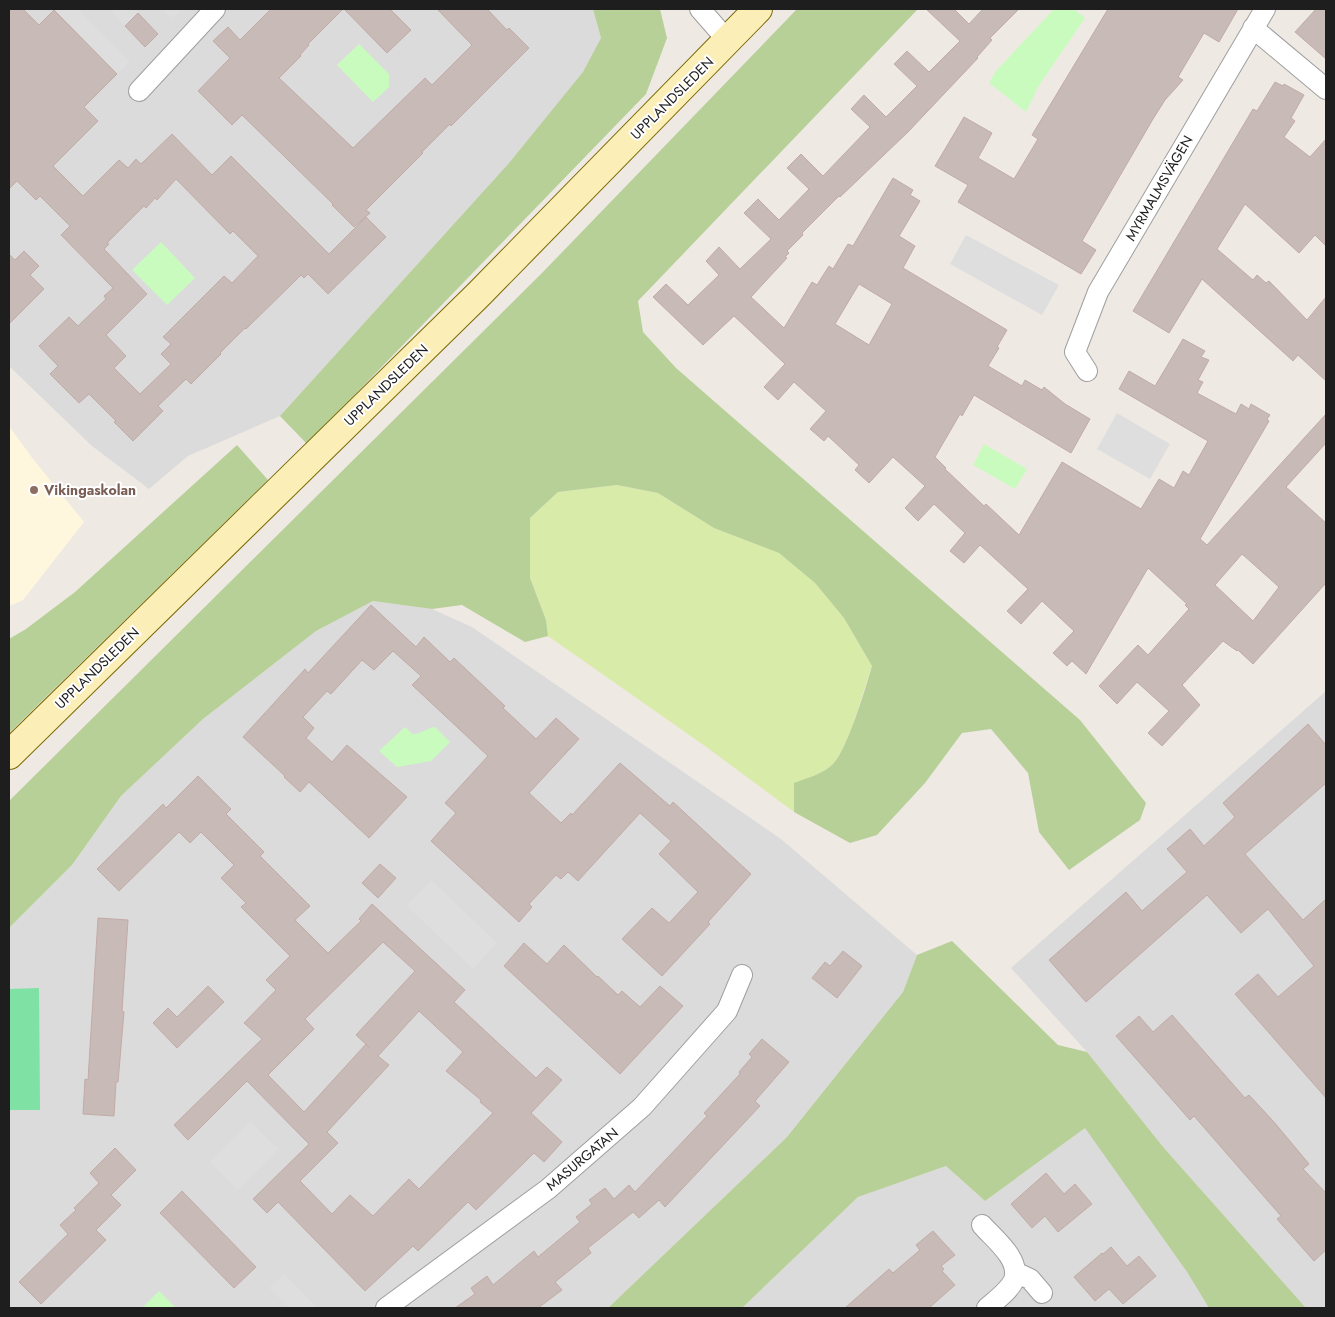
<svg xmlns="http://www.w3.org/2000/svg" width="1335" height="1317" viewBox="0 0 1335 1317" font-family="Jost,sans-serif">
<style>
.residential{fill:#dcdbdb}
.education{fill:#fff7dd}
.grass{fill:#d9eba8}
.forest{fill:#b6d097}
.park{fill:#c9fbbf}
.pitch{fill:#7fe1a4}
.parking{fill:#dedede}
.building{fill:#c7bab7;stroke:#c2aba6;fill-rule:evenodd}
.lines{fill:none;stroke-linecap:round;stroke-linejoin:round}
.street-casing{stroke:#9f9f9f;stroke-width:22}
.secondary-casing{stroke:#796902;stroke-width:30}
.street{stroke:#fff;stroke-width:20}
.secondary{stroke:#fbeeb6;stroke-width:28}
.education-dot{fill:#8d6e63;stroke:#fff;stroke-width:2}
.labels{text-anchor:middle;stroke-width:4;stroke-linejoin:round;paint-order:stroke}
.street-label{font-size:14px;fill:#1e1e1e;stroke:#fff}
.education-label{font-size:14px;font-weight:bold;fill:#785e54;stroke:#fff;text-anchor:start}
</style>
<rect width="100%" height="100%" fill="#efe9e4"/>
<path class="residential" d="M9,9H593L601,38L584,72L509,163L280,416L188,456L149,489L92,446L9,366Z
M373,601L432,609L472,627L781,839L917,955L903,992L787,1137L608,1308H9V928L72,865L121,796L203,719L316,631Z
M1326,691V1308H1306L1164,1148L1087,1052L1011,968Z
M1086,1127L1187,1272L1209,1308H742L858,1197L946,1166L985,1201Z"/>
<path class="education" d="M9,426L33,459L84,522L23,600L9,606Z"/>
<path class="grass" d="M617,485L658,493L714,528L779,553L815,583L844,618L872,666C864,688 848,749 833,764C823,774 807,778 794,784V812L705,746L548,636L546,620L530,578V518L558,492Z"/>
<path class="forest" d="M593,9H660L667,38L646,94L307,444L280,416L509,163L583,72L601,38Z
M797,9H918L638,301L643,332L676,368L1080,720L1146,803L1140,820L1069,870L1039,832L1028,773L991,729L962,733L925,783L877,835L850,843L794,812V783C807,778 823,774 833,764C847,750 866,687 872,666L844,618L815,583L779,553L714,528L658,493L617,485L558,492L530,518V578L546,620L548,636L525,642L462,605L432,609L373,601L316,631L203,719L121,796L72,865L9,928V801L543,272Z
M237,445L268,480L9,733V639L26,629L75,592Z
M952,941L1058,1045L1087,1052L1164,1148L1306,1308H1209L1187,1272L1085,1128L985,1201L946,1166L858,1197L742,1308H608L787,1137L903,992L917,955Z"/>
<path class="park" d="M1054,9H1074L1085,18L1038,87L1026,112L989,83L996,71Z
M359,44L389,74V87L373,102L337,65Z
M161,242L195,278L167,305L132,270Z
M984,444L1027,469L1015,489L973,465Z
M405,727L413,734C421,734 427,728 435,727L450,742L431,761L397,767L379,751Z
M159,1291L176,1308H145L143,1307Z"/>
<path class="pitch" d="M39,988L40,1110H9V989Z"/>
<path class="parking" d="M56,9H78L130,61L117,74L54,10Z
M108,9H134L138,13L125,26Z
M162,9H182L172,18Z
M966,235L1059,285L1042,315L950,264Z
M1117,413L1170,444L1150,479L1097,449Z
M431,880L497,943L473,969L407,906Z
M250,1121L278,1149L238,1190L210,1162Z
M284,1274L317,1308H289L269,1288Z"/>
<path class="building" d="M9,9H23L39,25L54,10L117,74L84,107L98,121L53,166L83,196L119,160L128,168L136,159L141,164L172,134L212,175L231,156L329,254L366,217L386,237L328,294L308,274L304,278L301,275L246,329L245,328L220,353L221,354L191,384L186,379L158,406L163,411L133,441L114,422L116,421L89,394L79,403L50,374L58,366L39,346L69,317L78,326L106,299L104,296L113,288L61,235L70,226L40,196L36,200L17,181L9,189ZM176,179L230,234L233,231L258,256L232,283L224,276L163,337L171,344L161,354L171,364L140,394L114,368L126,356L106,335L147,294L104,249L109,244L107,243L144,206L146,208L155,198L157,200Z
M271,9H343L308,44L309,45L300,55L301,56L279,78L353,148L425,78L432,85L472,45L437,9H487L507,30L509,28L529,48L451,126L450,124L422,152L423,153L366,210L370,213L354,227L332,205L333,204L242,115L232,125L198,91L230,58L213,41L228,27L240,40Z
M344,9H390L411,30L387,53Z
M926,9H954L969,24L983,9H1019L990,38L992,40L977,57L978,58L908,132L840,197L839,196L802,233L803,235L787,251L789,253L785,257L787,258L751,297L784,328L812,282L817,285L829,266L833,269L848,244L853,246L893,178L913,190L910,195L920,201L899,236L915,246L903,268L1007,330L997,347L999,348L988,366L1022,386L1025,380L1042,390L1044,387L1065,404L1090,419L1071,453L974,395L962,416L960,414L935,457L946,468L945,469L984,506L986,504L1019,535L1062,462L1141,509L1159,479L1174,488L1183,471L1189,475L1208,441L1119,389L1129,371L1155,386L1183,339L1205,351L1201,357L1209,360L1198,380L1203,382L1197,393L1236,414L1241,404L1249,409L1251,404L1270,415L1267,419L1269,421L1200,539L1207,545L1326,414V443L1286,487L1326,523V583L1253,664L1238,650L1237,651L1223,641L1182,685L1200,705L1162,746L1148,733L1169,711L1137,682L1117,704L1099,686L1138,645L1148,655L1189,609L1185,605L1187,604L1148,568L1086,674L1072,661L1067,666L1053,653L1074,631L1042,601L1021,624L1007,611L1028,589L980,545L964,563L950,551L965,533L934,504L918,521L905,508L925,486L893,457L869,483L855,470L859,465L828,436L824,441L810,429L826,411L794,382L778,400L764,387L785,364L734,316L703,345L653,297L666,284L688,305L719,275L706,261L719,247L740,269L771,239L744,213L758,199L779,220L809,189L787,168L801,154L823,176L870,127L851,109L864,95L886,117L917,86L894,64L907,51L929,72L960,41ZM859,284L892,304L869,345L835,324ZM1242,554L1279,587L1253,621L1215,585Z
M1108,9H1238L1219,42L1204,33L1178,77L1183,80L1165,100L1153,119L1082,241L1096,250L1081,274L958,202L968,185L935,166L964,117L992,133L978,158L1014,179L1038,139L1032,135Z
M1316,9H1326V59L1295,32Z
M138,13L158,34L145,47L125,26Z
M1275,82L1283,86L1284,84L1304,95L1291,118L1295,121L1284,137L1310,157L1326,139V246L1315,235L1299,253L1245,204L1217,249L1253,280L1257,275L1266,283L1269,281L1307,320L1326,297V381L1298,355L1293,361L1202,279L1169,333L1133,311L1253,109L1257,111Z
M24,251L39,266L30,275L44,289L9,324V254L15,260Z
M371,605L416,647L424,637L450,662L454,658L505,706L503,708L536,739L556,718L579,739L529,793L561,823L571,813L572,815L620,763L670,806L673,802L751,874L708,922L710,924L662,976L622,939L652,908L669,923L698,892L659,854L671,841L640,813L578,881L568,872L561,879L556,875L529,904L532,907L519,922L431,841L456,813L445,803L488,756L412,685L421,676L393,651L374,670L362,660L331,694L327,691L303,717L314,728L306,738L332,762L347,745L407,797L369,838L309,782L300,792L284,777L285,776L243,737L305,669L308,673Z
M1308,724L1326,745V783L1245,854L1303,920L1326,899V1098L1235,994L1258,974L1278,997L1314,966L1268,909L1241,933L1207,895L1086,1002L1049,960L1126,892L1142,911L1187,872L1167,849L1190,829L1204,846L1235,817L1223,803Z
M198,776L231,809L226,814L264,852L260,856L310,906L295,920L328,953L361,921L359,919L372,904L465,990L454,1002L536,1078L547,1067L562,1080L531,1113L562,1142L544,1162L534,1153L476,1210L468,1202L418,1251L413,1246L365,1291L278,1202L267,1213L253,1199L309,1144L247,1081L188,1140L174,1125L262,1039L244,1023L276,990L266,980L290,956L241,907L246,903L221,878L234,865L201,832L190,843L179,832L119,891L97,869L163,804L166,808ZM383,942L415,971L356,1035L370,1048L366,1044L304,1112L268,1075L314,1029L305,1019ZM419,1011L463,1052L446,1071L481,1100L480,1102L493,1113L419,1189L409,1179L373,1216L350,1195L332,1214L300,1181L338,1143L327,1132L389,1065L378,1056Z
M380,864L396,878L378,898L362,883Z
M98,918L128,920L122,1011L124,1012L118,1082H116L114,1116L83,1114L85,1079L88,1080Z
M524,943L547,964L564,945L597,977L598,976L618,995L622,991L640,1007L660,986L683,1006L620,1074L504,966Z
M843,951L862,966L837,998L812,978L825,962L830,966Z
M208,986L224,1002L177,1048L153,1023L168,1008L177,1017Z
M1172,1015L1245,1098L1249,1095L1274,1122L1309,1164L1303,1169L1326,1193V1250L1314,1261L1277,1219L1281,1216L1194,1116L1190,1120L1116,1036L1139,1016L1153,1032Z
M762,1039L789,1062L755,1101L760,1106L665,1207L659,1200L639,1218L633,1212L588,1248L591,1253L555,1282L562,1290L538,1308H455L475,1294L471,1288L487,1276L493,1285L534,1251L538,1257L580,1222L576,1217L592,1204L589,1200L605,1188L614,1199L629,1185L635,1192L707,1116L704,1113L740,1074L739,1072L752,1057L749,1054Z
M115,1148L136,1170L111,1195L121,1205L96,1230L106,1240L41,1304L19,1282L68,1234L60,1225L76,1210L74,1208L99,1183L90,1173Z
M1046,1173L1064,1194L1075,1184L1092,1204L1058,1232L1045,1216L1032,1228L1011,1204Z
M182,1191L256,1267L234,1288L160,1213Z
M933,1231L955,1255L941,1266L944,1269L942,1271L955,1285L929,1308H845L889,1269L893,1273L920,1250L916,1245Z
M1111,1247L1127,1266L1139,1256L1156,1276L1123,1304L1109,1289L1095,1301L1074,1277L1102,1253L1103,1254Z"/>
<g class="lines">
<g class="street-casing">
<path id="street" d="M700,9L728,41
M1253,28L1326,89
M139,91L215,9
M1087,371L1075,352L1098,292L1265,9
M982,1225C994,1239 1021,1259 1014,1280C1009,1291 995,1301 987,1308
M1015,1272L1030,1279L1042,1293
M386,1308L548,1189L642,1107L727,1011L742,975"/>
</g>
<g class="secondary-casing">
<path id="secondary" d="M9,755L479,294L758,9"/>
</g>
<use href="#street" class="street"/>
<use href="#secondary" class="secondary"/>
</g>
<circle class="education-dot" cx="34" cy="490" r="5"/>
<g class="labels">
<g class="street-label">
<text transform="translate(672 98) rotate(-45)" y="5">UPPLANDSLEDEN</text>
<text transform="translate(1159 188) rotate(-60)" y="5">MYRMALMSVÄGEN</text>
<text transform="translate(386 385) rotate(-44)" y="5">UPPLANDSLEDEN</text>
<text transform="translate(97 668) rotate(-44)" y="5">UPPLANDSLEDEN</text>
<text transform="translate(582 1159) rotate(-40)" y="5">MASURGATAN</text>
</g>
<g class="education-label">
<text x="44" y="495">Vikingaskolan</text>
</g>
</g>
<rect width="1335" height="1317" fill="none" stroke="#1e1e1e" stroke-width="20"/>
</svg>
